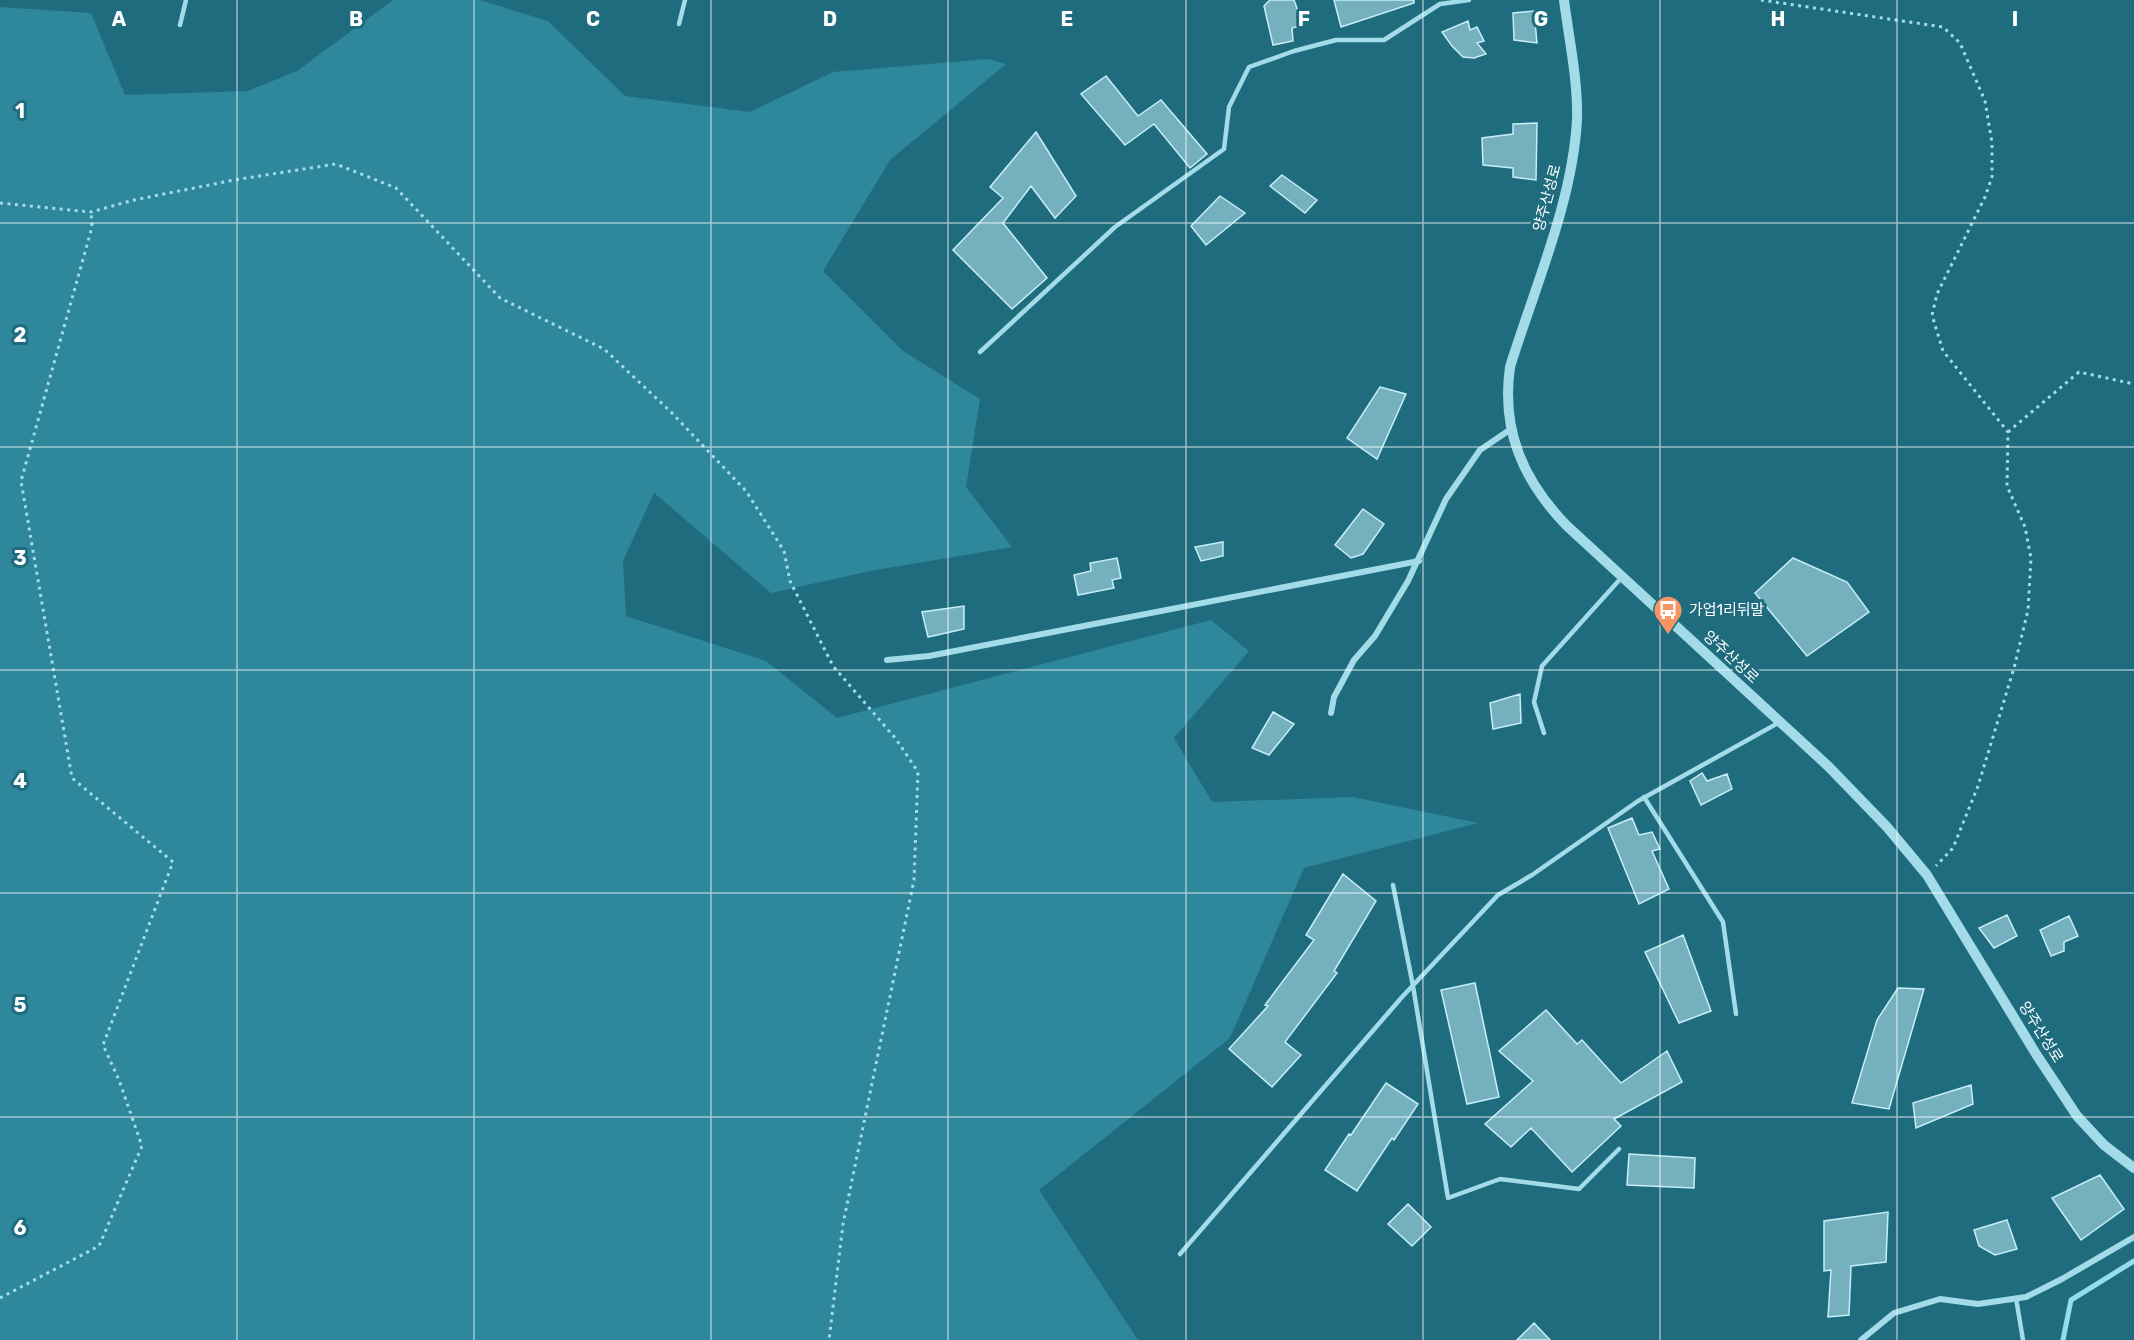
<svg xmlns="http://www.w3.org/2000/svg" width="2134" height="1340" viewBox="0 0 2134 1340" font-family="Rubik,'Noto Sans KR',sans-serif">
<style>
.green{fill:#2e879b}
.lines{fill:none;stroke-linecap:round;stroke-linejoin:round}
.stream{stroke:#96dce9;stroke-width:5}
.building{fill:#75b0be;stroke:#c7eef6;stroke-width:1.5}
.path{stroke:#a3dce8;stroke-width:3;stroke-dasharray:3 4.5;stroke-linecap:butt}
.service{stroke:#a3dce8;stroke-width:4.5}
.minor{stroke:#a3dce8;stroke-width:6}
.tertiary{stroke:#a3dce8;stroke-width:10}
.grid{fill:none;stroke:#fff;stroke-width:1.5;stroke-opacity:0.55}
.labels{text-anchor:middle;stroke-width:6;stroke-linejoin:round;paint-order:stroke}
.street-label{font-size:15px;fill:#fff;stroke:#1f6c7f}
.poi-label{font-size:15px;fill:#fff;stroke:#1f6c7f;text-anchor:start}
.grid-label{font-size:20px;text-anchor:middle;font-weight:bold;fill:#fff;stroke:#1f6c7f;stroke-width:6;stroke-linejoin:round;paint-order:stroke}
</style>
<rect width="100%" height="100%" fill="#1f6c7f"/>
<path class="green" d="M393,0H480L548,21L625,96L750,112L833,72L988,59L1006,64L890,160L823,271L903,351L980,399L966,487L1012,547L870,571L771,593L654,493L623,561L626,616L766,661L837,718L1211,620L1249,651L1174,738L1212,802L1353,797L1478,823L1304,868L1230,1038L1039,1190L1138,1340H0V7L91,13L125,95L248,91L297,71Z"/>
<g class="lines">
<path class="stream" d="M2063,1340L2071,1300L2134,1261"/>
</g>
<path class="building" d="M1270,0H1294L1303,25L1292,28L1293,41L1273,45L1264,6Z
M1334,0H1414V3L1341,27Z
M1534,11L1537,43L1514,40L1513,13Z
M1468,21L1470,30L1477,27L1484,41L1477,43L1486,54L1474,58L1463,57L1452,46L1442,32Z
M1106,76L1138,116L1161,100L1207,154L1190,168L1154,124L1125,145L1081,94Z
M1537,123L1536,180L1513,177V168L1483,165L1482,138L1513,134V124Z
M1036,132L1076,196L1055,218L1031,186L1003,223L1047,278L1012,309L953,250L1003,198L990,187Z
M1282,175L1317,200L1305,213L1270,186Z
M1220,196L1245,213L1206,245L1191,226Z
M1380,387L1406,394L1377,459L1347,438Z
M1363,509L1384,524L1363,554L1351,558L1335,545Z
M1223,542V556L1201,561L1195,547Z
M1117,558L1121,578L1112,580L1114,588L1078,595L1074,575L1091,571L1090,563Z
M1793,558L1847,582L1869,612L1807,656L1755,593Z
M964,606V629L928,637L922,612Z
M1520,694L1521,723L1493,729L1490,703Z
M1273,712L1294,724L1269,755L1252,748Z
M1702,773L1707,781L1727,774L1732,789L1701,805L1690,781Z
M1632,818L1639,835L1652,832L1660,849L1652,851L1669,889L1639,904L1608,828Z
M1343,874L1376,901L1334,971L1337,973L1285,1042L1301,1055L1272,1087L1229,1049L1268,1006L1265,1005L1314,940L1306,935Z
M2007,915L2017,936L1994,948L1979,928Z
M2069,916L2078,936L2064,942V951L2051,956L2040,930Z
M1683,935L1711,1011L1679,1023L1645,952Z
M1475,983L1499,1097L1467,1104L1441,990Z
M1898,988L1924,989L1889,1109L1852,1103L1877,1020Z
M1546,1010L1577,1044L1582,1040L1621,1083L1667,1051L1682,1082L1614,1119L1621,1126L1572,1172L1531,1128L1511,1147L1485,1124L1533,1081L1499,1051Z
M1386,1083L1418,1104L1394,1140L1392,1138L1357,1191L1325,1170L1349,1134L1351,1135Z
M1971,1085L1973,1104L1916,1128L1913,1103Z
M1629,1154L1695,1158L1694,1188L1627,1185Z
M2100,1175L2124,1209L2081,1240L2052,1198Z
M1408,1204L1431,1227L1412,1246L1388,1224Z
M1888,1212L1886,1262L1851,1266L1849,1315L1828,1317L1831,1270L1824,1271V1221Z
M2007,1220L2017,1249L1995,1255L1979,1246L1974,1230Z
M1534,1323L1550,1340H1517Z"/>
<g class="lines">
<path class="path" d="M1761,0L1943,27L1960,43L1985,101L1992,143V177L1985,197L1937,294L1932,315L1943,351L2008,432L2007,486L2025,527L2031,558L2028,610L2014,668L1978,786L1953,848L1936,866
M0,203L91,212L134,200L234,180L336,164L396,188L500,298L604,349L671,412L746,491L784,551L790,581L833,666L896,739L918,772L914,880L843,1224L829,1340
M2008,432L2079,372L2134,384
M0,1298L99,1246L142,1146L119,1080L103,1045L173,862L72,778L21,481L92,227L91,212"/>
<path class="service" d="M679,24L685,0
M180,25L186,0
M980,352L1115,227L1224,149L1229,107L1249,67L1294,51L1336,40H1384L1440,4L1469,0
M1544,733L1534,702L1542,666L1622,577
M1644,797L1723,922L1736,1014
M1393,885L1413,986L1448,1198L1500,1179L1579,1189L1619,1149
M1180,1254L1402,997L1498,895L1532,875L1638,801L1780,722
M2016,1298L2023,1340"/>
<path class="minor" d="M887,660L929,656L1419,561
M1331,713L1334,697L1354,660L1375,636L1408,581L1446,499L1480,450L1511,429
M1861,1340L1894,1313L1940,1299L1978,1304L2026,1297L2062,1279L2134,1237"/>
<path class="tertiary" d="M1564,0C1569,39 1578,80 1577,119C1573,201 1534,289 1510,367C1501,430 1523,480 1566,525L1829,767L1887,827L1927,875L2036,1054L2077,1116L2104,1145L2134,1168"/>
</g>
<path class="grid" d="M237,0V1340M474,0V1340M711,0V1340M948,0V1340M1186,0V1340M1423,0V1340M1660,0V1340M1897,0V1340M0,223H2134M0,447H2134M0,670H2134M0,893H2134M0,1117H2134"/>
<defs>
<g id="bus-pin" transform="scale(1.5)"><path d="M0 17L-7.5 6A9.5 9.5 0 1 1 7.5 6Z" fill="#f69563" stroke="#1f6c7f"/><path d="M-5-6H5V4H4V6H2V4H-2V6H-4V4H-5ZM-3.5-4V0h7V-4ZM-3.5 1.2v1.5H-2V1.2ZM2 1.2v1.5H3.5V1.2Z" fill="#fff"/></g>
</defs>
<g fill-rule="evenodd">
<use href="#bus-pin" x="1668" y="610"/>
</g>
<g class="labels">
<g class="street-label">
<text transform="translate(1547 198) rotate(-75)" y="5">양주산성로</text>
<text transform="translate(1731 657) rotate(43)" y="5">양주산성로</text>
<text transform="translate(2041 1032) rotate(58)" y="5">양주산성로</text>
</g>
<g class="poi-label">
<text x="1689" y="615">가업1리뒤말</text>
</g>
</g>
<g class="grid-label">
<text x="119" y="26">A</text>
<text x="356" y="26">B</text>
<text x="593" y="26">C</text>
<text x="830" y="26">D</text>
<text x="1067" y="26">E</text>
<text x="1304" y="26">F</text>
<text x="1541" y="26">G</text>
<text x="1778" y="26">H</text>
<text x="2015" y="26">I</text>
<text x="20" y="118">1</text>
<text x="20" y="342">2</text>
<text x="20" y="565">3</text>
<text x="20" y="788">4</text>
<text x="20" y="1012">5</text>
<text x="20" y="1235">6</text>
</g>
</svg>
